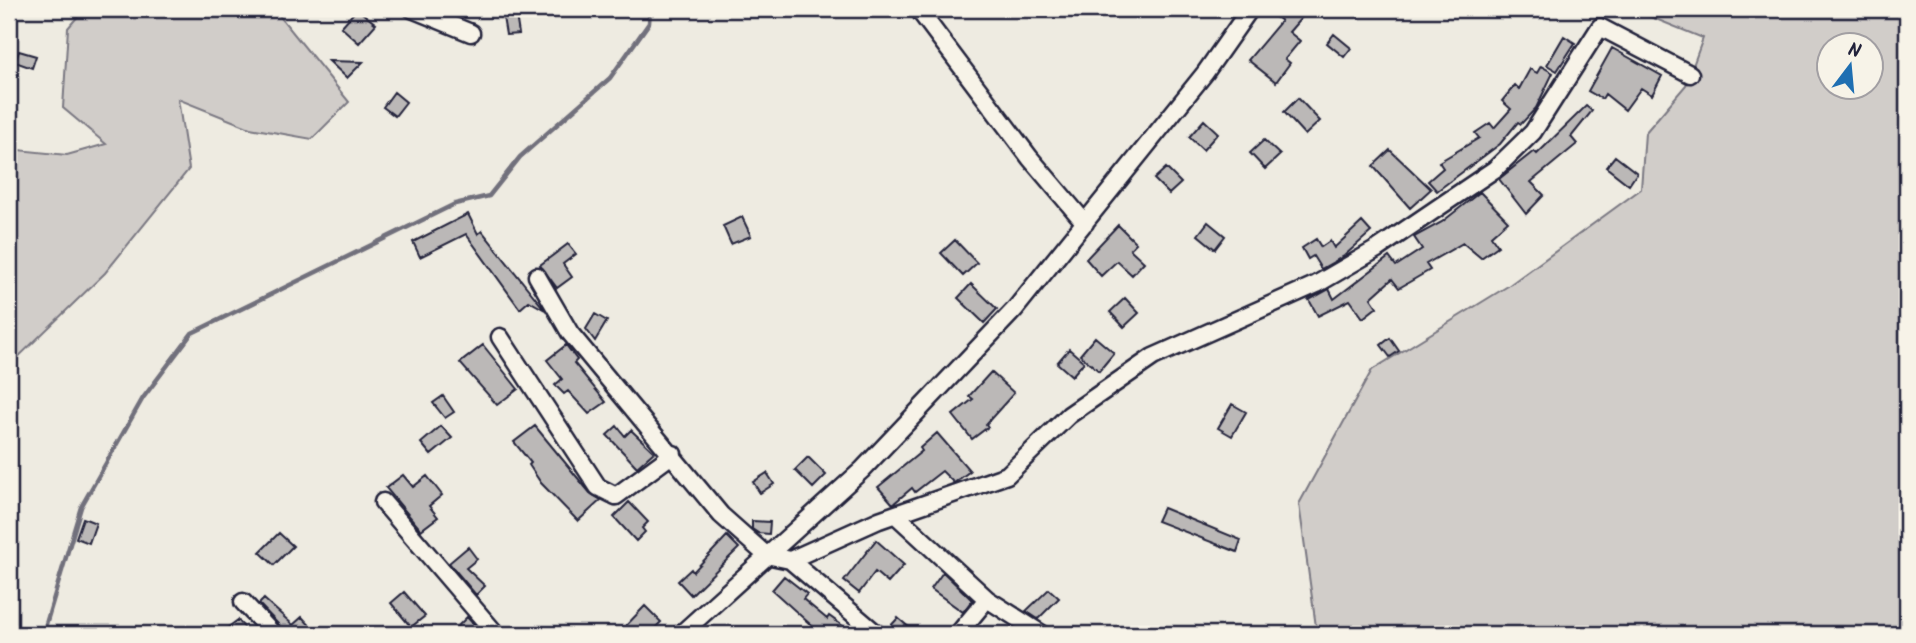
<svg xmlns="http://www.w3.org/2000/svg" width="1916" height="643" viewBox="0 0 1916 643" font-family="Kalam,sans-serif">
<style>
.green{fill:#d1cdc9;stroke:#7a7882;stroke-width:2;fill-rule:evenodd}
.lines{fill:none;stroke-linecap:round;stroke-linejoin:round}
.stream{stroke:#716f7b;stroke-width:4.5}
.building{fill:#bbb8b7;stroke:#22223b;stroke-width:2}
.street-casing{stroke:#22223b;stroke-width:21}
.street{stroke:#f7f3e8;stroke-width:16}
</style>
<rect width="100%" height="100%" fill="#eeebe1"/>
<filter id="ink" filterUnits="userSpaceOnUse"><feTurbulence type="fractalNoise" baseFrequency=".0143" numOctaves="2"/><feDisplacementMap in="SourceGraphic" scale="14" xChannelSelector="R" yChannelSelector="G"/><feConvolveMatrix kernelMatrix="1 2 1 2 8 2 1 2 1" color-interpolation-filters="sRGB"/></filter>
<g filter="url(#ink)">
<path class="green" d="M84,9H274L349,102L312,139L250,128L178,99L189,169L105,273L9,366V149L67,155L106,144L63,108L68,28Z
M1631,9H1907V634H1317L1299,504L1372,370L1508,286L1641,189L1645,133L1686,85L1703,38ZM1828,46H1870V88H1828Z"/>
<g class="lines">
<path class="stream" d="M43,634L81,507L143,398L192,333L455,204L489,196L520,157L610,78L649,23L650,9"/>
</g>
<path class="building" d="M357,9L376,24L359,43L341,27Z
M1265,9H1309L1289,32L1300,41L1285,59L1290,63L1276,82L1248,60L1281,21Z
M516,15L519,34L506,35L503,17Z
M1334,34L1351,48L1344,57L1327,43Z
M1564,36L1575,43L1557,71L1547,65Z
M1612,48L1662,76L1652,95L1641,88L1625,110L1605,94L1602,99L1588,91Z
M19,51L36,56L32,68L15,62Z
M329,61L363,62L347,78Z
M1541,66L1553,73L1536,108L1521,124L1518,122L1500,144L1437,191L1428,181L1443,168L1439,162L1479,138L1475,133L1490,123L1494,128L1511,109L1502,101L1515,85L1519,89L1530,69L1537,73Z
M394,92L406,102L395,116L383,107Z
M1298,98L1320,121L1305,135L1284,112Z
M1586,106L1592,111L1571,137L1577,144L1531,182L1544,195L1526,214L1499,179L1534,151L1537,154Z
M1204,120L1218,133L1203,150L1189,137Z
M1264,140L1280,155L1265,169L1250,153Z
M1390,150L1431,189L1410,208L1373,166Z
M1615,156L1637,173L1629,185L1606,167Z
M1166,168L1181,183L1169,194L1154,179Z
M1480,192L1508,221L1491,236L1498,246L1481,258L1463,243L1426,264L1430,270L1399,288L1392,279L1371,298L1377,307L1363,318L1350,300L1318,316L1309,300L1329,289L1334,299L1389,257L1396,266L1422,249L1414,237L1442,222Z
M468,214L478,234L482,231L545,310L529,301L520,309L466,234L420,257L413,242Z
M742,217L751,236L731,244L723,226Z
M1208,222L1225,236L1215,249L1198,235Z
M1362,222L1371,232L1344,256L1321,269L1313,256L1308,259L1302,248L1316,239L1321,247L1330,241L1334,248Z
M1118,225L1136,243L1130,249L1144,262L1132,275L1117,261L1101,276L1086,259Z
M955,240L977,263L963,276L941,253Z
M568,244L576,254L563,264L572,277L557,288L540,265Z
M971,284L997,309L984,323L958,298Z
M1125,298L1139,313L1124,327L1110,312Z
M595,314L607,321L595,341L586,329Z
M1095,337L1114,353L1099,371L1080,355Z
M1390,338L1399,351L1390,357L1381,345Z
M483,345L518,389L497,405L460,363Z
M566,345L577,360L574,363L606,402L589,414L568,391L564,394L555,385L562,379L547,360Z
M1069,349L1084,362L1072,376L1057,363Z
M991,372L1014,393L986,424L988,427L972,439L953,415L973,399L969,396Z
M443,396L454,412L445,418L433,403Z
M1232,404L1246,412L1232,436L1218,428Z
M441,426L452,438L431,455L421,443Z
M535,426L590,493L601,500L578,521L541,483L529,465L531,463L514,442Z
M617,426L625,436L631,430L654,452L637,467L607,435Z
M937,433L970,471L954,483L942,471L915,492L912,488L893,504L878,487L922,451L920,448Z
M808,457L826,475L813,488L795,470Z
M767,473L774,484L760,493L753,482Z
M403,475L413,487L427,476L442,495L429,506L438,517L421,530L386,488Z
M629,502L648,522L642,528L645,532L636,541L614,517Z
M1163,508L1241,540L1237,552L1157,521Z
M83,518L96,523L89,543L76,538Z
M752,521L770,522L769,534L758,533L752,529Z
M279,533L293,546L274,565L260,552Z
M727,536L739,548L691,595L678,581L691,569L693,572Z
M876,540L904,565L888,583L875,572L859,593L844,581Z
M468,547L477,559L466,568L485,586L476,595L449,563Z
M943,572L972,600L963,612L931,589Z
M784,576L807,594L803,599L827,619L829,616L854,634H821L772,590Z
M1049,589L1059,598L1038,619L1026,611Z
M404,592L425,616L411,627L391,603Z
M264,599L293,625L302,617L318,634H283L281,627L259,604Z
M645,606L661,622L649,634H618Z
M467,617L482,634H450Z
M898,618L917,634H887V630Z
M238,620L249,634H219Z"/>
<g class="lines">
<g class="street-casing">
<path id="street" d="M412,9L471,33
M918,9L1030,158L1085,223
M537,276L570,333L721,515L766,555L790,560L879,520L1007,475L1069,415L1153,357L1317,284L1377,249L1495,169L1533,132L1600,27L1690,74
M500,337L598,487L616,496L673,454
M383,502L496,634
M897,516L987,599L1042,634
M790,560L877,634
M243,602L273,634
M681,634L862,470L1015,309L1205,73L1250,9
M958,634L987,599"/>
</g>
<use href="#street" class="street"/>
</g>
</g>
<rect width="1916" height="643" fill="none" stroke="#f7f3e8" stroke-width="35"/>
<rect x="18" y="18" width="1881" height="608" fill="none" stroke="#22223b" stroke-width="2.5" filter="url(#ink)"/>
<g transform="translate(1850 66) rotate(16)"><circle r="33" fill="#f7f3e8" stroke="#a29fa3" stroke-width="2"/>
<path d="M0-5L12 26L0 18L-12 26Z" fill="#1f6fb2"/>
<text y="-10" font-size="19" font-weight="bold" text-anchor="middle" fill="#22223b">N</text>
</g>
</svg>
